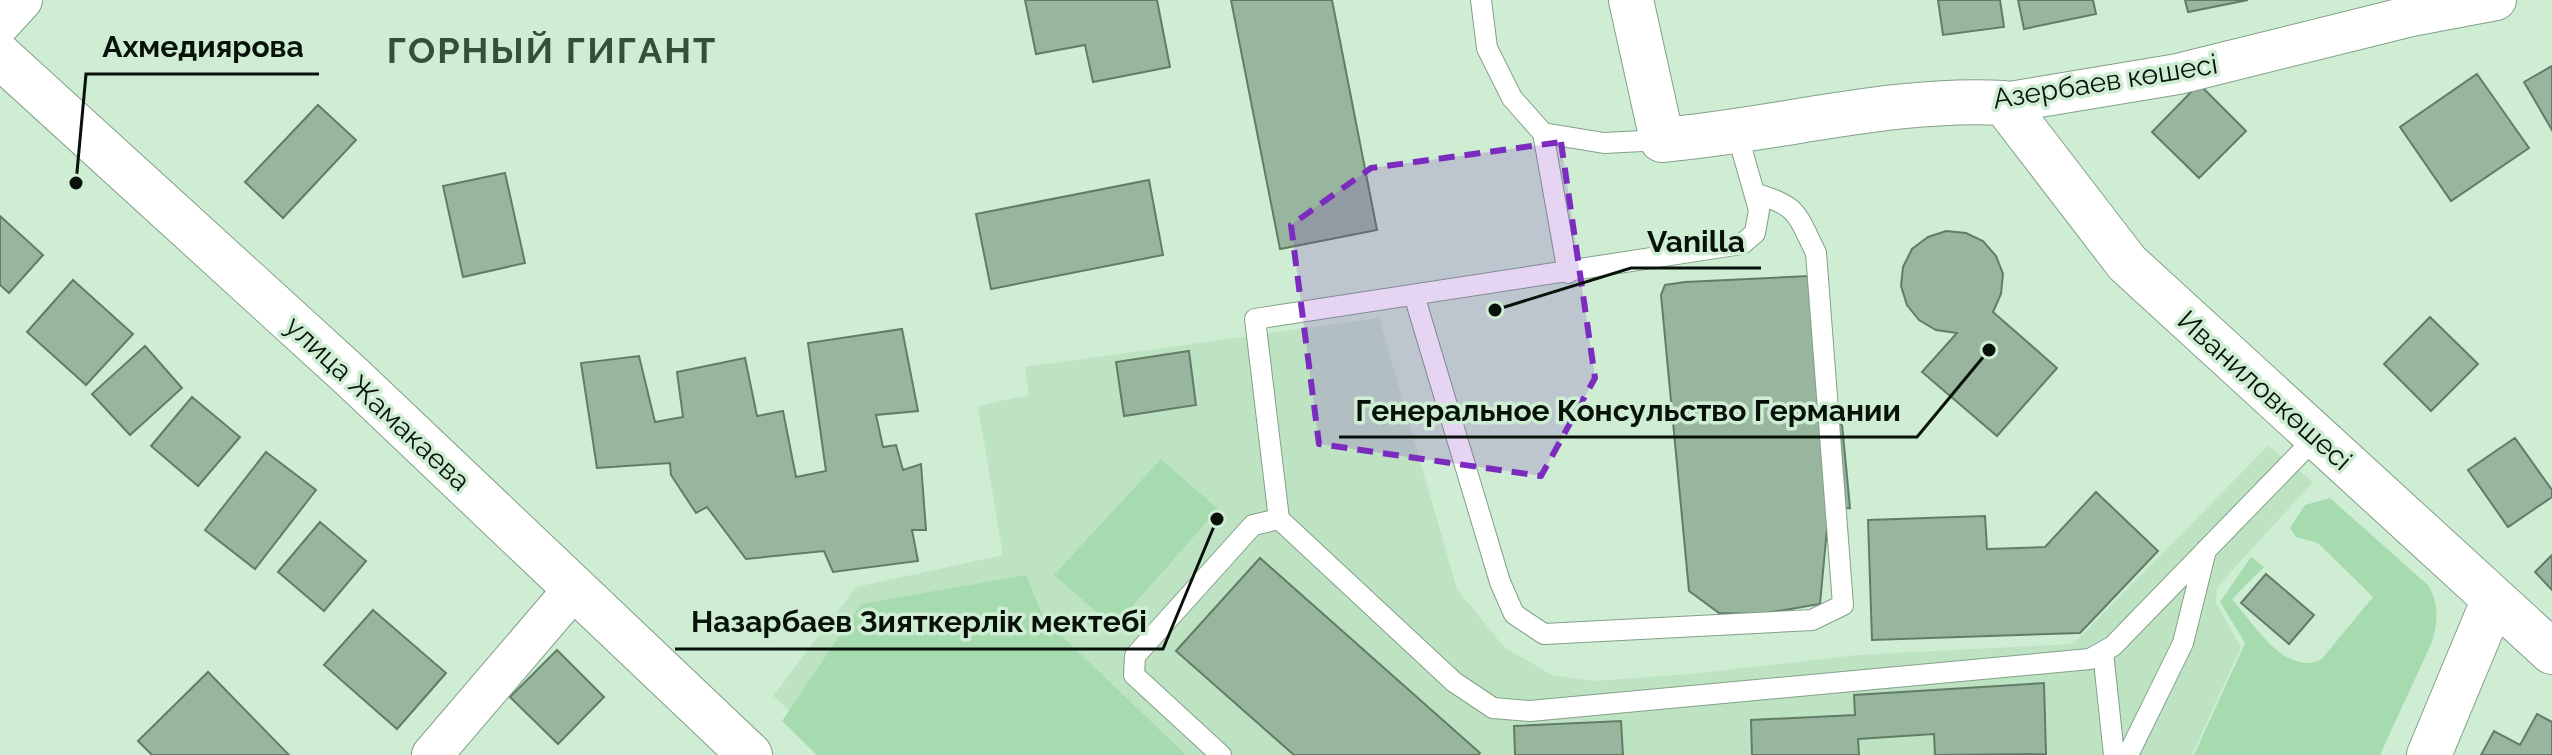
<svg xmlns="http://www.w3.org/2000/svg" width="2552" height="755" viewBox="0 0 2552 755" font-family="Raleway,sans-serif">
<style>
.built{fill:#bee3c3}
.green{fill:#a6daaf}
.building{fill:#98b69d;stroke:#627d66;stroke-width:2}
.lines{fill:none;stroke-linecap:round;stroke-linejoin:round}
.service-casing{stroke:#83a088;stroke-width:22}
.minor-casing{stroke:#83a088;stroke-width:42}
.tertiary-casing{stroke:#83a088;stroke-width:46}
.service{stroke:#fff;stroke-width:20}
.minor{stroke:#fff;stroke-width:40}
.tertiary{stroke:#fff;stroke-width:44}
.marked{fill:#7b2cbf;fill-opacity:0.2;stroke:#7b2cbf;stroke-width:6;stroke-dasharray:16 10;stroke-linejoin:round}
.labels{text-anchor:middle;stroke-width:7;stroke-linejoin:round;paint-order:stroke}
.street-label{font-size:28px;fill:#08120a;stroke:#ceedd3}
.district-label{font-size:36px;font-weight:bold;letter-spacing:2px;fill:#354f3a;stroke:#ceedd3}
.leader{fill:none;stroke:#08120a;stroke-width:3}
.callout-dot{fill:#08120a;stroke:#ceedd3;stroke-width:3}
.callout-label{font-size:30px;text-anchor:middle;font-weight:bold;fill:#08120a;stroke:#ceedd3;stroke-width:7;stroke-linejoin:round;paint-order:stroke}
</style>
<rect width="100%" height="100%" fill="#ceedd3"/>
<path class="built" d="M1379,318L1457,589L1504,647L1552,675L1593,681L1690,674L1857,655L2073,644L2268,446L2313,482L2217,587L2216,603L2241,647L2192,755H838L773,696L856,587L1003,555L978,406L1029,395L1025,367Z"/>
<path class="green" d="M1161,459L1218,509L1114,627L1054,575Z
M2330,498L2429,586C2439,606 2438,620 2432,642L2380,755H2194L2245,643L2220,602L2251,557L2264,567L2232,599C2253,623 2284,676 2321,660L2373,597L2318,543L2296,537L2290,528L2305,505Z
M1026,575L1044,619L1186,755H817L782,721L861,604Z"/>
<path class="building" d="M1025,0H1157L1170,67L1093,82L1085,45L1036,54Z
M1231,0H1332L1377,230L1280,249Z
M1938,0H2000L2004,27L1943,35Z
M2018,0H2093L2096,14L2024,29Z
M2185,0H2248L2188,12Z
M2552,66V130L2524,82Z
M2477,74L2529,148L2451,201L2400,127Z
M2199,84L2246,131L2199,178L2152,132Z
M318,105L356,140L283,218L245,182Z
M505,173L525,263L463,277L443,186Z
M1149,180L1163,255L991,289L976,214Z
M0,216L43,255L9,293L0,285Z
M1946,231L1966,233L1983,241L1996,256L2003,274L2001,294L1993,312L2057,368L1997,436L1922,372L1957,333L1936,330L1919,320L1907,305L1901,286L1903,267L1912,249L1928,237Z
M1809,276L1829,507L1820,604L1761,614L1719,613L1689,591L1661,295L1665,285L1685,282Z
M73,280L133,334L86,385L27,332Z
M2430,317L2478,364L2431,411L2384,364Z
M902,329L918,411L876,415L883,447L896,445L903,470L921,464L926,530H912L918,561L833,572L824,551L746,559L707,507L696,513L671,475L670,463L597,468L581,363L639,356L655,422L683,417L677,372L745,358L757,416L783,411L796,477L826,471L808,343Z
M145,346L182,388L130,435L92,394Z
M1189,351L1196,405L1124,416L1116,362Z
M192,397L240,437L198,486L151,446Z
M1842,424L1850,508L1829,510L1822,425Z
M2515,438L2552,490V497L2508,527L2468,470Z
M266,452L316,490L255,569L205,530Z
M2096,492L2158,551L2080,633L1872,640L1868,520L1985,516L1987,549L2045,547Z
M320,522L366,561L324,611L278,572Z
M2552,555V590L2535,572Z
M1260,558L1480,753L1478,755H1294L1176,651Z
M2266,574L2314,615L2289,644L2241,603Z
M373,610L446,673L397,729L324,665Z
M557,650L604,697L558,744L510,697Z
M208,672L289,755H152L138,741Z
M2044,683L2046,754L1935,755L1934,734L1858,739L1859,755H1752L1751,720L1855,715L1854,695Z
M2537,714L2552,722V755H2481L2494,731L2520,745Z
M1621,721L1623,755H1515L1514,726Z"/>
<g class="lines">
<g class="service-casing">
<path id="service" d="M1481,0L1487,48L1512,98L1543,133L1604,143L1662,140
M1543,133L1568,273
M1414,295L1500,582L1514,614L1544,634L1812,620L1843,605L1816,253C1796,213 1799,206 1754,193
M1279,519L1255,319L1742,244L1755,233L1759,210L1737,133
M2103,652L2114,755
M1221,755L1134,675L1135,656L1253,525L1279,519L1454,682L1493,708L1530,711L2090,659L2113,646L2316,437
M2128,755L2183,643L2206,550"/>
</g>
<g class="minor-casing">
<path id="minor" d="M0,24L22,0
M2004,103L2178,74L2411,16L2496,0
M432,755L574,589"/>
</g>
<g class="tertiary-casing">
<path id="tertiary" d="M1631,0L1662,140C1777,130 1889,97 2004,103L2127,263L2552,652
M0,56L352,377L750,755
M2429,755L2494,599"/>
</g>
<use href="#service" class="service"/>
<use href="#minor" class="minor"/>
<use href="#tertiary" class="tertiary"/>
</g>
<path class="marked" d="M1561,142L1595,378L1541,476L1319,444L1291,225L1371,168Z"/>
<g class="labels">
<g class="street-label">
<text transform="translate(2105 81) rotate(-9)" y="10">Азербаев көшесі</text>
<text transform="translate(2265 390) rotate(42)" y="10">Иваниловкөшесі</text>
<text transform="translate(378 403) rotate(43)" y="10">улица Жамакаева</text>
</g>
<g class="district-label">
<text x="552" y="63">ГОРНЫЙ ГИГАНТ</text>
</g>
</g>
<path class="leader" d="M76 183L86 74H319M1495 310L1631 268H1761M1989 350L1917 437H1339M1217 519L1163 649H675"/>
<g class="callout-dot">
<circle cx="76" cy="183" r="8"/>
<circle cx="1495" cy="310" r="8"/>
<circle cx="1989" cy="350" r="8"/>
<circle cx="1217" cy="519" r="8"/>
</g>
<g class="callout-label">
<text x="203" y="57">Ахмедиярова</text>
<text x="1696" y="252">Vanilla</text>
<text x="1628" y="421">Генеральное Консульство Германии</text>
<text x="919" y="632">Назарбаев Зияткерлік мектебі</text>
</g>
</svg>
